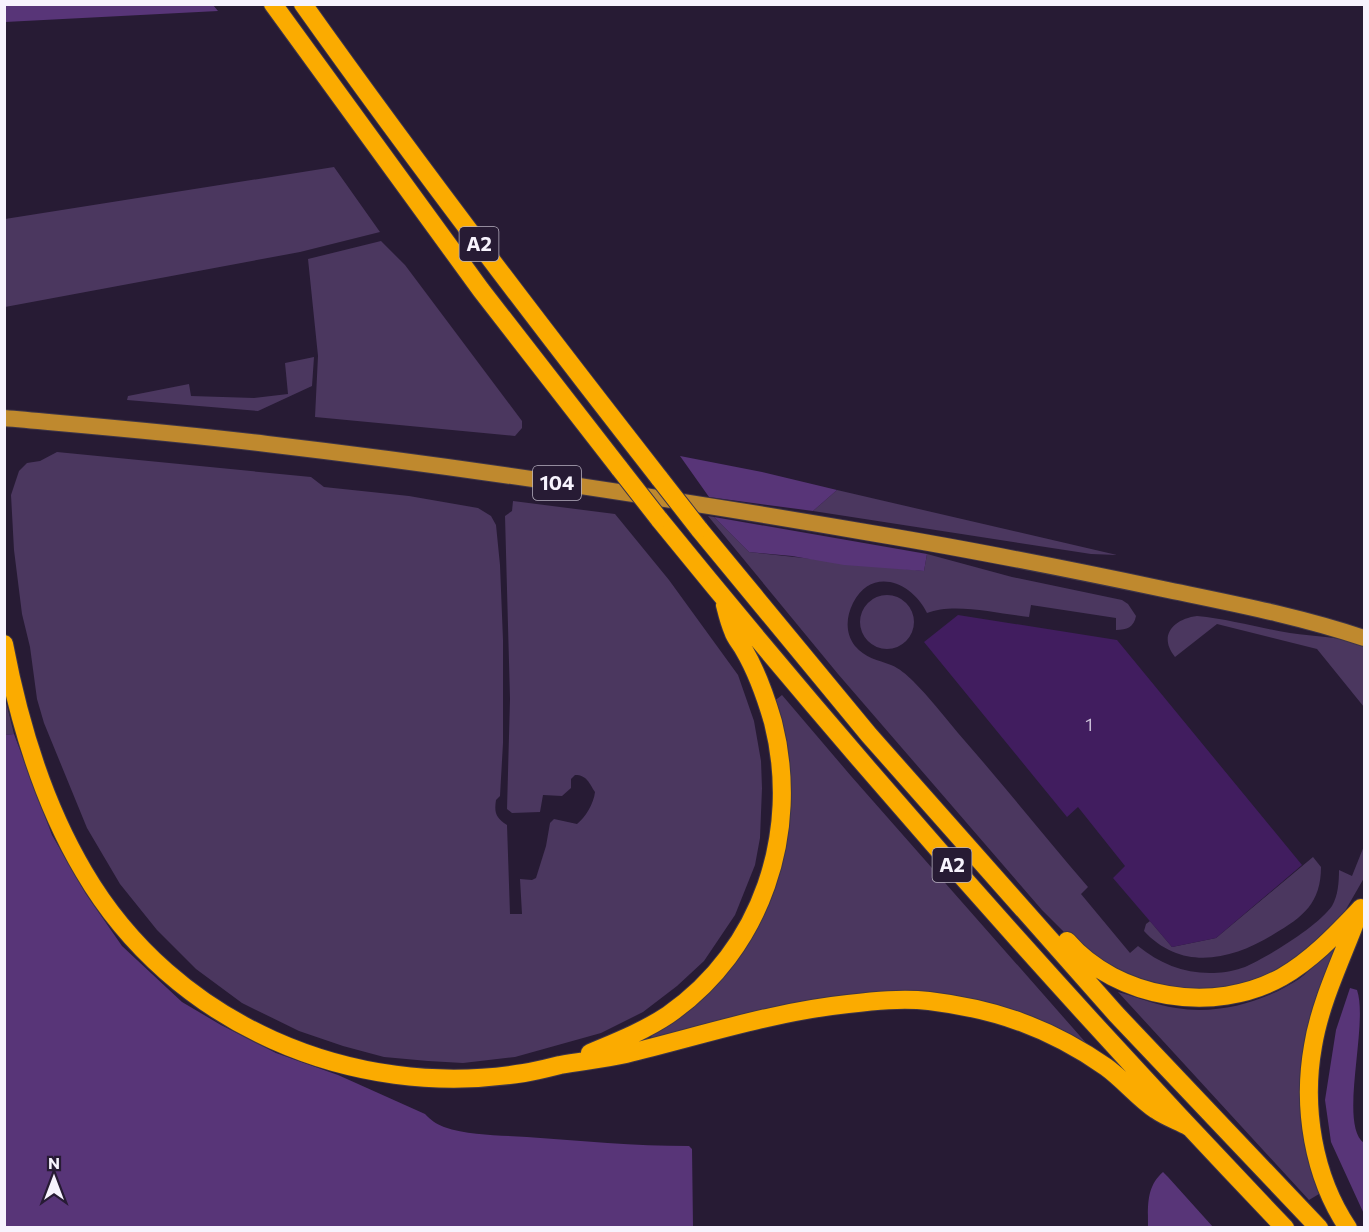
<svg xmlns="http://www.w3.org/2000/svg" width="1369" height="1232" viewBox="0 0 1369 1232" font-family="Commissioner,sans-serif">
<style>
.green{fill:#4b375f}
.forest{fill:#583578}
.building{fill:#411d5f}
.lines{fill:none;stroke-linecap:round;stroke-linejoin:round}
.primary-casing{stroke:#3e3548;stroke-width:18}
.motorway-casing{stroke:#3e3548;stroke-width:20}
.primary{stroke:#bf892e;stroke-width:16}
.motorway{stroke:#fbab00;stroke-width:18}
.motorway-bridge-casing{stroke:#3e3548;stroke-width:20;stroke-linecap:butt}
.motorway-bridge{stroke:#fbab00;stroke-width:18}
.labels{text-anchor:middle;stroke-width:4.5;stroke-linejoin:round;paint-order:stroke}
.number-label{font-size:18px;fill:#cabed6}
.shield{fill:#271b34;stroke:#b9b2c1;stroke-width:1.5}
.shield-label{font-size:20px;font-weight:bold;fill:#f7f3fd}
</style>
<rect width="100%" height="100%" fill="#271b34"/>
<path class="green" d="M334,167L380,232L300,252L5,307V219Z
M381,241L405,265L522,421V428L515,436L315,417L318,356L308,259Z
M314,357L312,386L258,411L127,400L128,396L189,384L191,396L254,398L288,394L285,363Z
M57,452L311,477L324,487L409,496L478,508L491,516L496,525L500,565L503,640V743L500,796L496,800C494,813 496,818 507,825L510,914H522L520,879L532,880L536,878L546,846L550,823L554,819L577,824C585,818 594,803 595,792C589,783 587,775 575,775L571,779V788L562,796L543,795L540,812L512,813L507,809L510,699L505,516L512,511L513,501L615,514L669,580L738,675L754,721L761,761L762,788L760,838L755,865L735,915L704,961L677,986L643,1012L601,1033L515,1057L463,1063L428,1061L384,1057L343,1046L299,1031L242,1003L196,969L157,930L120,884L87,828L44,723L37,699L30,647L22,614L14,550L11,495L19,471L27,463L40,461Z
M837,490L1117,555L1091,554L813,511Z
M708,516L714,517L749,552L924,571L927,554L1012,577L1122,600L1128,604L1136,616C1134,627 1127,630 1116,630V618L1031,605L1029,617C1000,614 954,602 927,613C912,582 872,566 853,603C846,617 845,633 855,646C865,658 878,660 891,665C899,668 907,675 913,681C929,697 943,715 958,733C1002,783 1044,836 1088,887L1081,894L1130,953L1138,946C1160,964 1185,974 1214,973C1223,973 1237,970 1245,967C1268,957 1318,926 1332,906C1338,896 1339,882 1339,870L1352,876L1364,846V878L1345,911L1310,950L1267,978L1213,992L1149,986L1087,955L1042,910L838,674Z
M860 622a27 27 0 1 1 54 0a27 27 0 1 1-54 0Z
M1197,616C1229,619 1259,628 1290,633C1315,637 1341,636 1364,646V707L1317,649L1217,624L1175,657C1158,636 1173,619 1197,616Z
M4,694L14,734L5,735H4Z
M782,695L851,776L1087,1044L944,998L651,1038L652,1034C770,969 819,828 773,702Z
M1313,857L1321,867C1321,903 1303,917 1274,934C1232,960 1182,972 1144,931L1146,924L1150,921L1172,947L1216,938Z
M1337,946L1302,1073L1300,1097L1305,1146L1319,1194L1309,1200L1118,992C1137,997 1156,1005 1176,1008C1218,1015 1264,1002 1299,979C1311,971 1327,949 1337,946Z"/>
<path class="forest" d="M213,5L218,11L5,22V5Z
M680,456L762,472L837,490L813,511L709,497Z
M714,517L927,554L924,571L844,565L792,556L749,552Z
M14,734L52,835L86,894L122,946L182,1002L221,1025L276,1053L338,1075L425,1114C431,1120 436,1124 444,1127C470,1136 500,1135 527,1137C581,1141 634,1146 689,1146L692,1149L693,1227H5L4,735Z
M1350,988L1357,990C1369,1025 1338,1124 1364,1143V1214L1331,1142L1325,1100L1336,1030Z
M1163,1172L1168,1177L1213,1227H1148C1148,1206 1146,1187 1163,1172Z"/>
<path class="building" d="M958,615L1117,640L1302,865L1216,938L1172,947L1113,878L1125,866L1078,807L1067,817L924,642Z"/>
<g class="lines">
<g class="primary-casing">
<path id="primary" d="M4,418C92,426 179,433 267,444C471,468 674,499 877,534C973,550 1068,569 1163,589C1230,603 1299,616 1364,638"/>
</g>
<g class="motorway-casing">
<path id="motorway" d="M273,4L481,290L620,469
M303,4C418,166 538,323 660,479
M659,519C858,764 1067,1000 1285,1228
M699,529L869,735L1116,1014L1319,1228
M4,644C19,723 43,803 84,872C173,1024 352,1101 524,1073C537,1071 548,1068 560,1065C582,1061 604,1059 626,1054C700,1036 772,1012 848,1004C874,1001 902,998 929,1001C996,1009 1050,1028 1106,1067C1124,1080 1138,1098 1156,1110C1166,1117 1178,1121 1189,1127
M1067,941C1117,999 1214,1015 1282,977C1313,959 1337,933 1361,908
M590,1053C616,1042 644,1031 668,1015C762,950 801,832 773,722C766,698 757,672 744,650C741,644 735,638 733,631C729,622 727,613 725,605
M1348,1228C1313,1176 1302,1107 1313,1046C1320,1002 1343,956 1358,915"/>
</g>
<use href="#primary" class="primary"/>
<use href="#motorway" class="motorway"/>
<g class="motorway-bridge-casing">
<path id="motorway-bridge" d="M620,469L659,519
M660,479L699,529"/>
</g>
<use href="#motorway-bridge" class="motorway-bridge"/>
</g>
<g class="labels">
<g class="number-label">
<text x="1089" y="731">1</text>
</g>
<g class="shield">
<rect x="459.5" y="227" width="39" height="34" rx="4.5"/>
<rect x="533" y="466" width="48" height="34" rx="4.5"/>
<rect x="932.5" y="848" width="39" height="34" rx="4.5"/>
</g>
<g class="shield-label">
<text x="479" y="251">A2</text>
<text x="557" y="490">104</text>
<text x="952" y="872">A2</text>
</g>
</g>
<rect width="1369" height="1232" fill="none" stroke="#f7f3fd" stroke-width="12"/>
<g transform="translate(54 1178)" stroke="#271b34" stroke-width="4.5" paint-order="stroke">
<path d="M0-4.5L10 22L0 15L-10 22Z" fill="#f7f3fd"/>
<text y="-9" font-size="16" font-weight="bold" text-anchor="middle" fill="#f7f3fd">N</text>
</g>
</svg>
